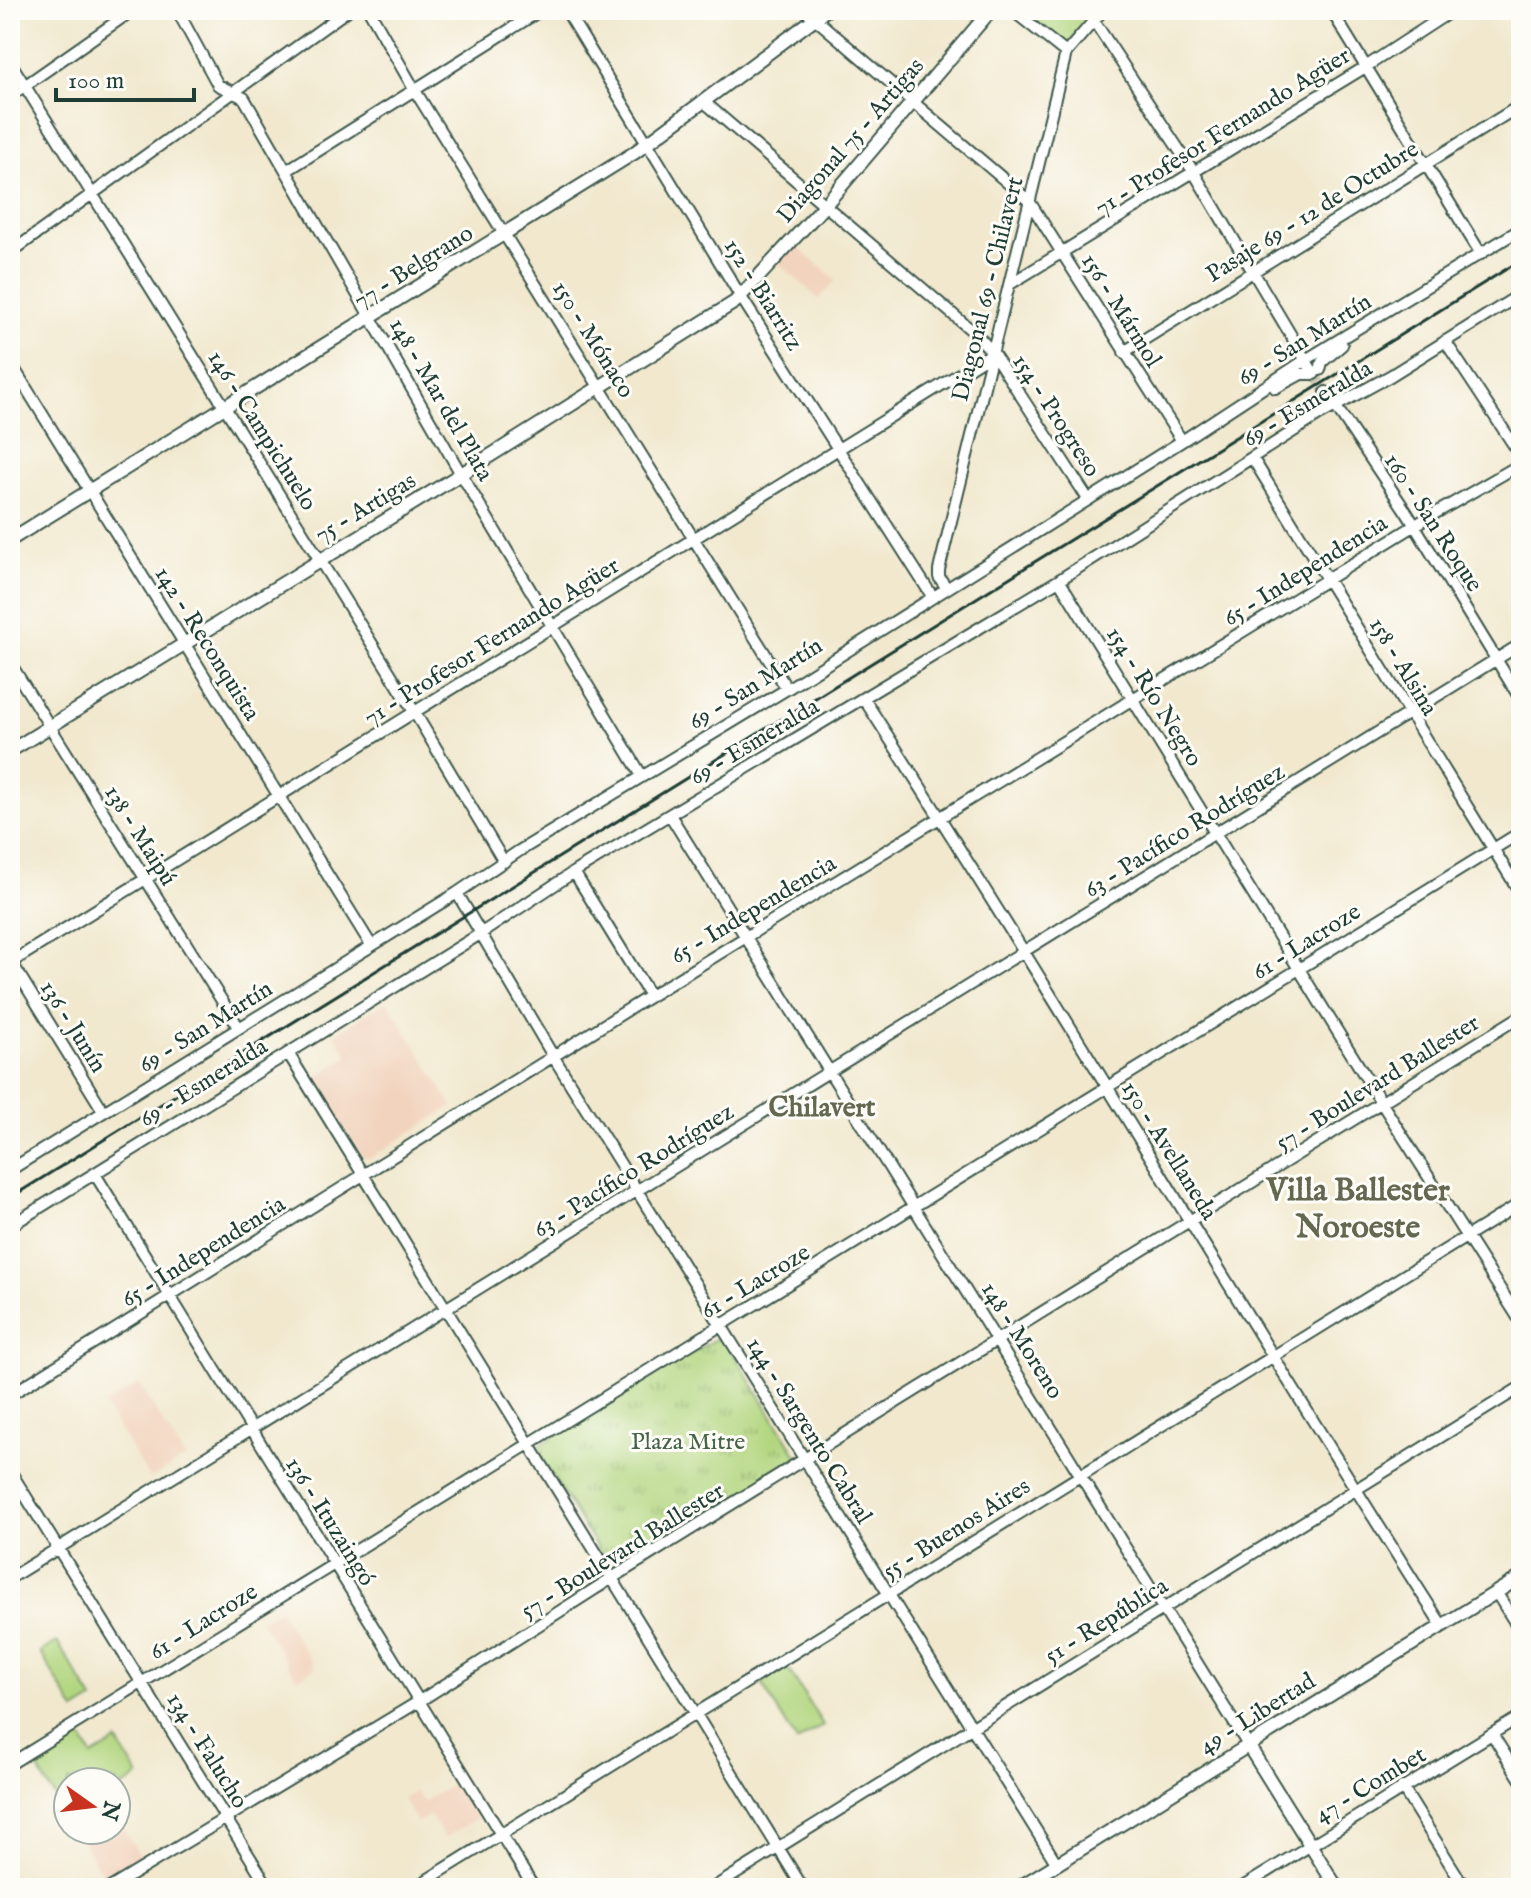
<svg xmlns="http://www.w3.org/2000/svg" width="1531" height="1898" viewBox="0 0 1531 1898" font-family="'IM FELL English',serif">
<style>
.built{fill:#f2d4be}
.green{fill:#b2d67f;stroke:#688a5a;stroke-width:2}
.park{fill:url(#park-tufts);stroke:#688a5a;stroke-width:2}
.lines{fill:none;stroke-linecap:round;stroke-linejoin:round}
.minor-tunnel{stroke:#c7c6af;stroke-width:10;stroke-dasharray:10 5;stroke-linecap:butt}
.minor-casing{stroke:#3e574b;stroke-width:14}
.tertiary-casing{stroke:#3e574b;stroke-width:16}
.minor{stroke:#fff;stroke-width:10}
.tertiary{stroke:#fff;stroke-width:12}
.rail{stroke:#1f3d34;stroke-width:3}
.labels{text-anchor:middle;stroke-width:6;stroke-linejoin:round;paint-order:stroke}
.street-label{font-size:24px;fill:#1f3d34;stroke:#fdfcf7}
.park-label{font-size:24px;fill:#446347;stroke:#fdfcf7}
.quarter-label{font-size:28px;font-weight:bold;fill:#656851;stroke:#fdfcf7}
.district-label{font-size:32px;font-weight:bold;fill:#656851;stroke:#fdfcf7}
</style>
<defs>
<pattern id="park-tufts" width="24" height="20" patternUnits="userSpaceOnUse" patternTransform="scale(2)"><rect width="24" height="20" fill="#b2d67f"/><path d="M3 7l-1-3M5 7V3M7 7l1-3M15 17l-1-3M17 17v-4M19 17l1-3" fill="none" stroke="#90af69"/></pattern>
</defs>
<rect width="100%" height="100%" fill="#fdfcf7"/>
<filter id="ink" filterUnits="userSpaceOnUse"><feTurbulence type="fractalNoise" baseFrequency=".0125" numOctaves="2"/><feDisplacementMap in="SourceGraphic" scale="16" xChannelSelector="R" yChannelSelector="G"/><feConvolveMatrix kernelMatrix="1 2 1 2 8 2 1 2 1" color-interpolation-filters="sRGB"/></filter>
<filter id="wash" filterUnits="userSpaceOnUse"><feTurbulence type="fractalNoise" baseFrequency=".006" numOctaves="4" result="noise"/><feDisplacementMap in="SourceGraphic" scale="32" xChannelSelector="R" yChannelSelector="G"/><feGaussianBlur stdDeviation="1.8" result="paint"/><feColorMatrix in="noise" values="0 0 0 0 0 0 0 0 0 0 0 0 0 0 0 0 0 1.4 0 .05"/><feComposite in="paint" operator="in"/></filter>
<g filter="url(#wash)">
<rect width="100%" height="100%" fill="#f1e8ce"/>
<path class="built" d="M795,245L836,280L819,299L778,263Z
M387,1001L453,1106L370,1158L362,1156L314,1079L349,1056L335,1034Z
M139,1384L185,1458L150,1479L104,1405Z
M279,1610L315,1668L297,1679L261,1621Z
M459,1781L481,1815L445,1838L430,1815L417,1822L403,1799L415,1791L423,1802Z
M116,1817L140,1856L105,1878L75,1830H116Z"/>
<path class="green" d="M57,1642L93,1700L75,1711L40,1652Z
M787,1667L823,1725L797,1742L761,1683Z
M79,1733L92,1756L117,1741L139,1776L116,1791V1782H68V1818L33,1761Z"/>
<path class="park" d="M1018,10H1097L1064,49Z
M722,1335L800,1460L612,1572L535,1448Z"/>
</g>
<g filter="url(#ink)">
<g class="lines">
<path class="minor-tunnel" d="M1314,374L1326,392"/>
<g class="minor-casing">
<path id="minor" d="M177,10L218,85L244,98L461,474L642,776
M369,10L414,89L787,689
M566,10L741,297L932,596
M805,10L1029,201L1182,441
M1012,10L1066,53
M1331,10L1481,254
M1094,21L1193,171L1314,374
M10,62L415,713L504,862
M10,96L133,10
M703,101L977,335L993,353L1088,499
M286,171L541,10
M10,253L348,10
M1010,284L1367,66L1453,10
M1445,341L1521,456
M1124,352L1521,105
M10,362L371,945
M1320,370L1322,362L1342,345
M1275,388L1301,374H1314
M1326,392L1407,513L1521,700
M1253,459L1521,894
M1059,580L1381,1102L1521,1322
M946,587L939,577V570L1066,53L1103,10
M10,663L239,1028
M864,699C1061,1004 1245,1318 1441,1624
M670,815L1248,1745
M574,872L650,996
M457,893L553,1056L1057,1864
M10,960L104,1112
M10,963L993,353
M288,1053L803,1888
M10,1170L457,893L519,851L787,689L1182,441L1304,361L1521,229
M95,1174L534,1888
M10,1226L480,934L574,872L1059,580L1319,415L1390,376L1521,294
M10,1395L650,996L1427,518L1521,464
M10,1471L269,1888
M10,1578L1521,644
M1496,1592L1521,1632
M1492,1734L1521,1780
M10,1764L1521,832
M1402,1787L1465,1888
M110,1888L418,1702L612,1578L1521,1016
M414,1888L1521,1203
M713,1888L1521,1387
M1241,1888L1521,1716"/>
</g>
<g class="tertiary-casing">
<path id="tertiary" d="M10,540L634,153L826,10
M10,751L461,474L735,302L825,205L991,10
M1248,1745L1337,1888
M1018,1888L1521,1577"/>
</g>
<use href="#minor" class="minor"/>
<use href="#tertiary" class="tertiary"/>
<path class="rail" d="M10,1198L1521,260"/>
</g>
</g>
<g class="labels">
<g class="street-label">
<text transform="translate(1222 131) rotate(-32)" y="8">71 - Profesor Fernando Agüer</text>
<text transform="translate(850 140) rotate(-49)" y="8">Diagonal 75 - Artigas</text>
<text transform="translate(1312 211) rotate(-32)" y="8">Pasaje 69 - 12 de Octubre</text>
<text transform="translate(413 266) rotate(-32)" y="8">77 - Belgrano</text>
<text transform="translate(987 289) rotate(-76)" y="8">Diagonal 69 - Chilavert</text>
<text transform="translate(764 294) rotate(58)" y="8">152 - Biarritz</text>
<text transform="translate(1122 310) rotate(58)" y="8">156 - Mármol</text>
<text transform="translate(594 339) rotate(58)" y="8">150 - Mónaco</text>
<text transform="translate(1304 339) rotate(-32)" y="8">69 - San Martín</text>
<text transform="translate(442 399) rotate(60)" y="8">148 - Mar del Plata</text>
<text transform="translate(1307 403) rotate(-31)" y="8">69 - Esmeralda</text>
<text transform="translate(1057 415) rotate(57)" y="8">154 - Progreso</text>
<text transform="translate(263 430) rotate(58)" y="8">146 - Campichuelo</text>
<text transform="translate(365 507) rotate(-31)" y="8">75 - Artigas</text>
<text transform="translate(1434 522) rotate(57)" y="8">160 - San Roque</text>
<text transform="translate(1305 570) rotate(-32)" y="8">65 - Independencia</text>
<text transform="translate(491 641) rotate(-32)" y="8">71 - Profesor Fernando Agüer</text>
<text transform="translate(208 643) rotate(58)" y="8">142 - Reconquista</text>
<text transform="translate(1404 666) rotate(59)" y="8">158 - Alsina</text>
<text transform="translate(755 683) rotate(-32)" y="8">69 - San Martín</text>
<text transform="translate(1155 696) rotate(58)" y="8">154 - Río Negro</text>
<text transform="translate(754 741) rotate(-31)" y="8">69 - Esmeralda</text>
<text transform="translate(1184 830) rotate(-32)" y="8">63 - Pacífico Rodríguez</text>
<text transform="translate(141 835) rotate(58)" y="8">138 - Maipú</text>
<text transform="translate(753 909) rotate(-31)" y="8">65 - Independencia</text>
<text transform="translate(1306 941) rotate(-32)" y="8">61 - Lacroze</text>
<text transform="translate(74 1026) rotate(58)" y="8">136 - Junín</text>
<text transform="translate(205 1026) rotate(-32)" y="8">69 - San Martín</text>
<text transform="translate(203 1082) rotate(-32)" y="8">69 - Esmeralda</text>
<text transform="translate(1377 1082) rotate(-32)" y="8">57 - Boulevard Ballester</text>
<text transform="translate(1170 1150) rotate(58)" y="8">150 - Avellaneda</text>
<text transform="translate(633 1170) rotate(-32)" y="8">63 - Pacífico Rodríguez</text>
<text transform="translate(203 1251) rotate(-32)" y="8">65 - Independencia</text>
<text transform="translate(755 1281) rotate(-31)" y="8">61 - Lacroze</text>
<text transform="translate(1023 1340) rotate(58)" y="8">148 - Moreno</text>
<text transform="translate(810 1430) rotate(58)" y="8">144 - Sargento Cabral</text>
<text transform="translate(331 1521) rotate(58)" y="8">136 - Ituzaingó</text>
<text transform="translate(956 1528) rotate(-32)" y="8">55 - Buenos Aires</text>
<text transform="translate(622 1550) rotate(-32)" y="8">57 - Boulevard Ballester</text>
<text transform="translate(1106 1620) rotate(-32)" y="8">51 - República</text>
<text transform="translate(203 1621) rotate(-32)" y="8">61 - Lacroze</text>
<text transform="translate(1257 1713) rotate(-32)" y="8">49 - Libertad</text>
<text transform="translate(208 1750) rotate(58)" y="8">134 - Falucho</text>
<text transform="translate(1370 1784) rotate(-31)" y="8">47 - Combet</text>
</g>
<g class="park-label">
<text x="688" y="1449">Plaza Mitre</text>
</g>
<g class="quarter-label">
<text x="822" y="1116">Chilavert</text>
</g>
<g class="district-label">
<text x="1358" y="1200">Villa Ballester<tspan x="1358" dy="37">Noroeste</tspan></text>
</g>
</g>
<rect width="1531" height="1898" fill="none" stroke="#fdfcf7" stroke-width="40"/>
<g transform="translate(92 1806) rotate(104)"><circle r="38" fill="#fdfcf7" stroke="#a4b0a9" stroke-width="2"/>
<path d="M0-6L14 30L0 20L-14 30Z" fill="#c8321e"/>
<text y="-12" font-size="22" font-weight="bold" text-anchor="middle" fill="#1f3d34">N</text>
</g>
<path d="M56 88v12h138v-12" fill="none" stroke="#1f3d34" stroke-width="4"/>
<text x="68" y="88" font-size="24" fill="#1f3d34" stroke="#fdfcf7" stroke-width="6" paint-order="stroke">100 m</text>
</svg>
